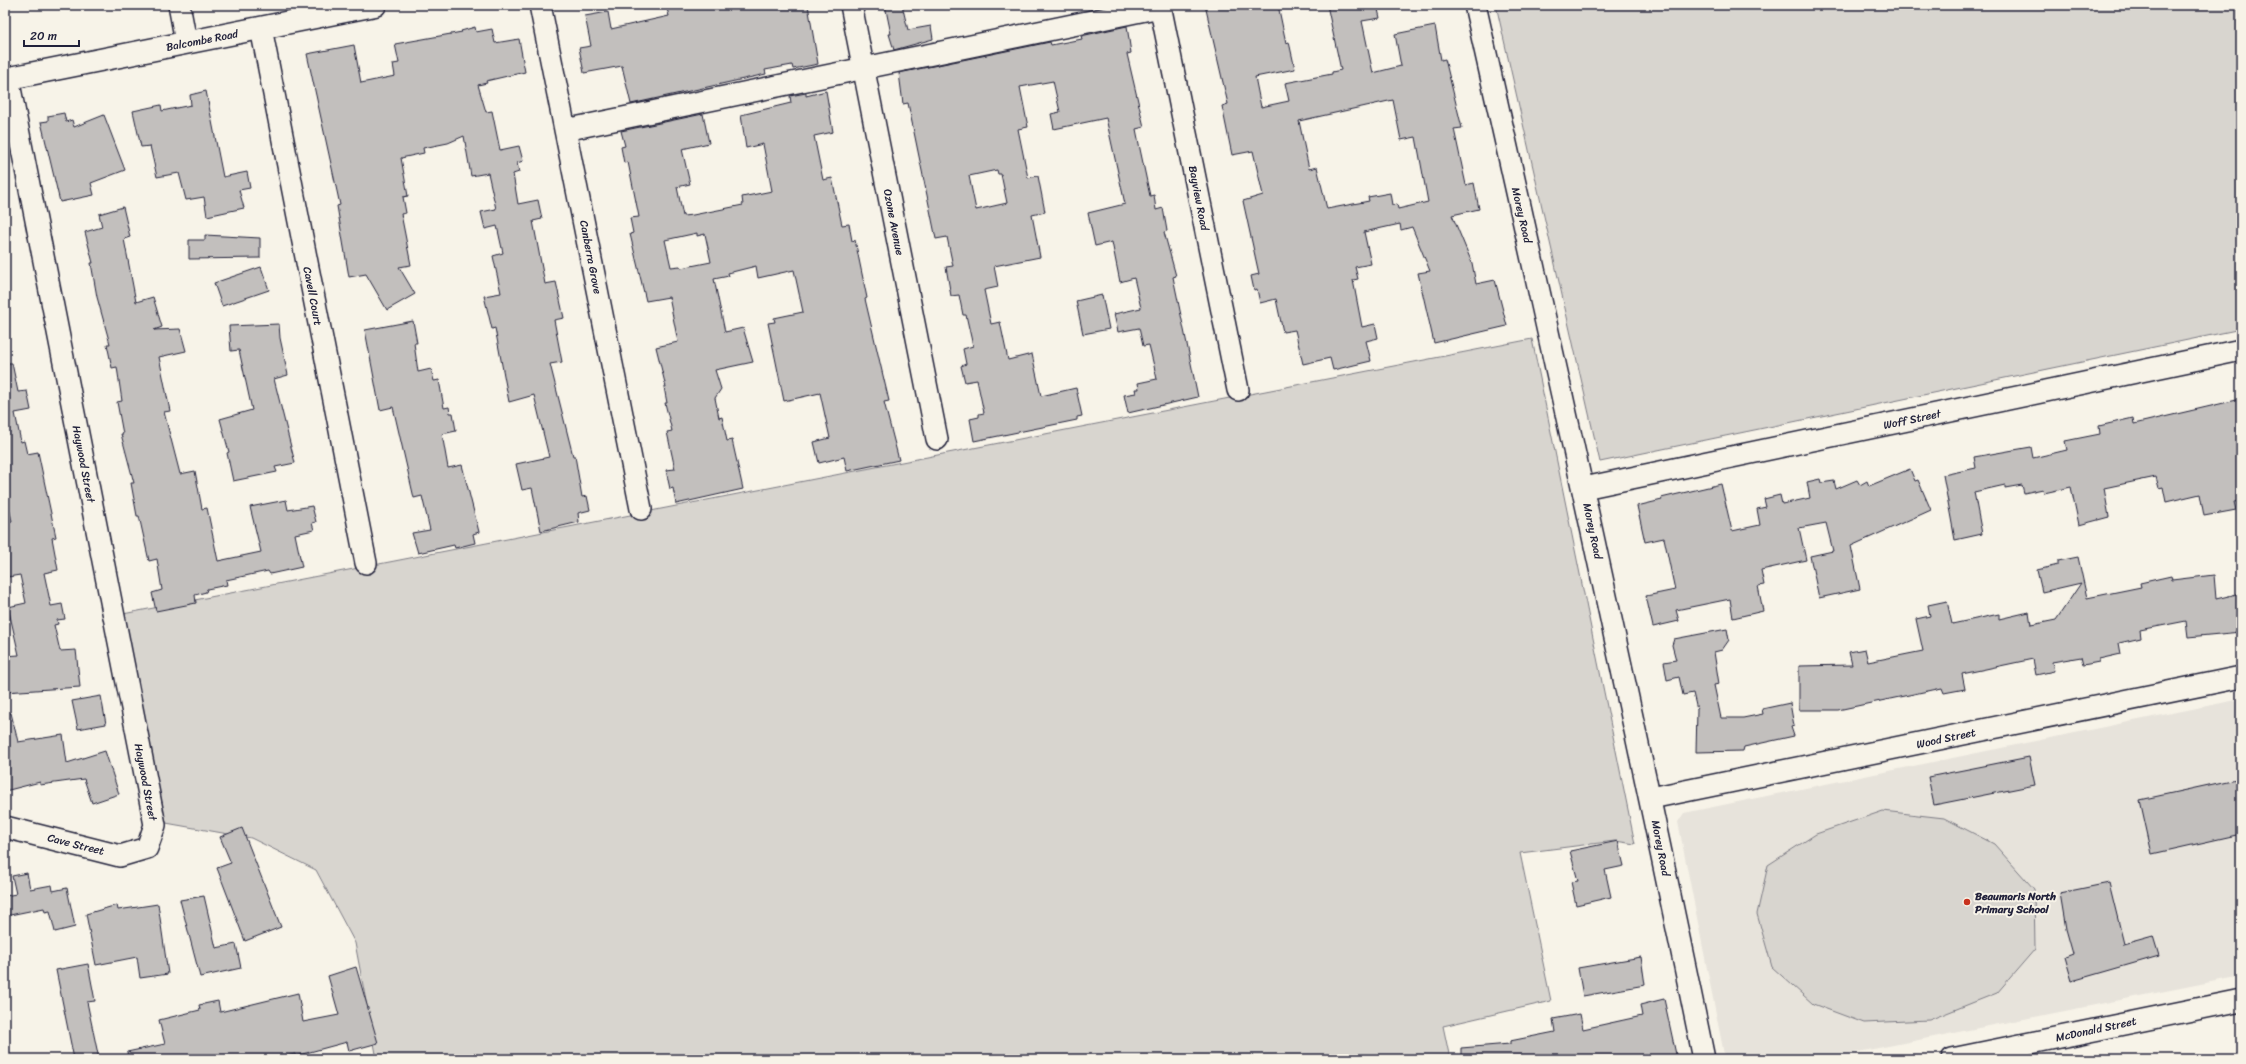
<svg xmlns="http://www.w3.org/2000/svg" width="2246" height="1064" viewBox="0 0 2246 1064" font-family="Sriracha,sans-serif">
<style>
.built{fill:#e7e3db}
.green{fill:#d8d5cf;stroke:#7d7c85}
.building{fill:#c2bfbd;stroke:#22223b;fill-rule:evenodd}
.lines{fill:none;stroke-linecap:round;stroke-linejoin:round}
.minor-casing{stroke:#22223b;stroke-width:24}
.major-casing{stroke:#22223b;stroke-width:25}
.minor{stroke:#f7f3e8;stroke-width:21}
.major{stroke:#f7f3e8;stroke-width:22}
.poi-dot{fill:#c8321e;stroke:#f7f3e8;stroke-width:1.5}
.labels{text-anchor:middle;stroke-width:4;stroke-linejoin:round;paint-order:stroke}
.street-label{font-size:11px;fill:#22223b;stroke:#f7f3e8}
.poi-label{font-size:11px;font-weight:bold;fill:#22223b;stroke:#f7f3e8;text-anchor:start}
</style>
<rect width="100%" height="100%" fill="#f7f3e8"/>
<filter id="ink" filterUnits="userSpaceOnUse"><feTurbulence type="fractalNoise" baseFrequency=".025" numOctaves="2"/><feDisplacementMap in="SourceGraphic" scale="8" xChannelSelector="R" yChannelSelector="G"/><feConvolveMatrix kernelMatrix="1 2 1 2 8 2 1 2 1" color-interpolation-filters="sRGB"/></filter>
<g filter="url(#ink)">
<path class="built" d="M2241,699V976L1823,1059H1725L1678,822L1684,813Z"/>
<path class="green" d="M1496,5H2241V329L1600,462Z
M1532,339L1635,844L1615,841L1520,853L1551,1001L1443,1026L1450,1059H377L355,943L316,870L251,838L166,823L123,614Z
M1883,811L1944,818L1994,844L2034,889L2035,949L1997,993L1929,1020L1864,1023L1813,1004L1772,967L1757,914L1768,865L1816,834Z"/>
<path class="building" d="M666,5H808L818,64L793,69L792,65L765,70L766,74L631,104L622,66L584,73L579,48L591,46L585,16L608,12L611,29L669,16Z
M885,5H902L908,30L931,26L933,39L894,50L889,34H891Z
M1205,5H1278L1286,43L1289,42L1295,69L1255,77L1261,107L1289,101L1285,83L1332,74V72L1341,70L1327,5H1377L1380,18L1362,21L1373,73L1401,66L1395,34L1435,26L1441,60L1445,59L1462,128L1454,129L1466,185L1474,183L1479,209L1452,215L1472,263L1476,284L1495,280L1507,326L1434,343L1418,273L1430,271L1412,227L1401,230L1400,224L1364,232L1371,264L1355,267L1358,279L1353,280L1362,327L1375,324L1378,338L1366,341L1371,361L1333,370L1330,358L1303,364L1295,330L1283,332L1276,299L1260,303L1257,289L1254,290L1251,276L1259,274L1243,201L1263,195L1253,151L1232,155L1222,106L1228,104ZM1393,100L1401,140L1416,137L1428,202L1398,209L1397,204L1392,205L1390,193L1368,197L1369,201L1327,209L1317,167L1309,169L1299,121Z
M1127,26L1131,53L1127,54L1144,127L1136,129L1140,149L1150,196L1154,195L1156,210L1163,208L1167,231L1164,232L1176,276L1173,277L1198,397L1128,413L1124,395L1136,393L1135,389H1139L1138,383L1157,379L1149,345L1143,346L1139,328L1118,332L1114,314L1141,308L1134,278L1120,282L1112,242L1095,246L1088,213L1125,204L1106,118L1054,129L1051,114L1060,112L1053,81L1020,87L1028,127L1018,129L1028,178L1038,176L1045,212L1032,215L1040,257L994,266L998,287L984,290L991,324L1000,322L1008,360L1032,354L1041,396L1076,388L1082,416L1077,417V420L974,441L970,419L979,417V414L984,413L977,380L965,382L961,366L966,364L963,349L973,346L966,315H963L959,295L951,296L946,267L953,266L947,237L936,239L908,103L903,104L899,73L1050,42L1051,45L1082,39L1081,36ZM997,170L998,174H1001L1007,203L976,210L969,176Z
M475,27L476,32L492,29L495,43L519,39L525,72L486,81L487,83L478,85L486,112L492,111L500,150L519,146L523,161L517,163L519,172L513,174L518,204L538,200L542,219L533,221L545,284L556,282L564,318L554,320L562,362L550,364L573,456H575L582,497L587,496L590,510L578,513L579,522L541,531L532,488L522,490L516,464L549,457L534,395L509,402L495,328L492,329L484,296L501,293L493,256L503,253L497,226L485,229L481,212L496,209L488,173L471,176L464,136L448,143L423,148L424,153L401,158L408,196L403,197L406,213L401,214L411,265L399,267L415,294L387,310L366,274L349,277L337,206L340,205L307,54L354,45L361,83L395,76L393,64L399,63L395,44L462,32L461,31Z
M206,91L223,177L247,172L250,188L239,190L244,208L207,216L204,197L186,200L179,173L157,177L150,146L141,147L133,111L161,105L162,111L191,105L190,95Z
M826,91L833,132L814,136L823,180L832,178L842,225L849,224L852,241L855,240L867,298L865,299L889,401L884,402L899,460L847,471L844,457L819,463L814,442L830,438L820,393L784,401L768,323L775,322L774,318L803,312L794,270L758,278L756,266L728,273L729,276L714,279L725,332L743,328L753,362L715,370L721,389L715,398L719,418L722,417L727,441L732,440L743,489L676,504L673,488L670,489L666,470L675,469L667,432L672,431L665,403H667L664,387H666L656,347L678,342L669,297L646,301L630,234L633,233L630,218L639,217L628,162L624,163L621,147L625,146L621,131L703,114L709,143L682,149L690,184L677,187L683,216L693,215L743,205L742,197L772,191L763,144L746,148L741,115L791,103L790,96L806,93V96ZM697,233V236L705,234L711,262L681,268L680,266L671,267L665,240Z
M64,113L66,122L72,120L74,127L104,115L125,170L91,183L94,195L60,202L41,122L48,121V116Z
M123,207L130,237L124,239L136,302L153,297L162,327L154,330L180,329L186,351L159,357L170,411L164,412L180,474L195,471L202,509L207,508L218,561L261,552L250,507L286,500L288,510L312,506L316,522L312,523L314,530L295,534L302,567L270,574L268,571L226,580L227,585L207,589L206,592L195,595L196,603L156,611L152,593L162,590L157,559L149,561L139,516H137L131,483H134L121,434H123L117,402L122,401L117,367L112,368L107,344H110L97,297L91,263H93L85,232L102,227L99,214Z
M205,235L260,238V258L189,259V240H205Z
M261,267L269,290L222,306L214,283Z
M1102,295L1109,329L1083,334L1076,301Z
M413,321L417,343H414L418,372L431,369L434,381L439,380L444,408L449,407L450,413H453L456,431L442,434L448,468L462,465L479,532L473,534L475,543L455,548L454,545L418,553L412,533L430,530L422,496L414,498L393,407L380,410L365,330Z
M279,324L280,338L288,375L274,379L295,463L275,467L277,472L233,481L227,453L229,452L220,419L252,410L239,350L231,351L229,326Z
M5,363H12L18,392L27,391L31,410L15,413L21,442L24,441L27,454L38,452L56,537L52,538L58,570L44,573L51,606L62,604L65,619L57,620L58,624L54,625L60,651L76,650L80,687L5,692V656L19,655L8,607L26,603L20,575L8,577L5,561V522L12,521L5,491Z
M2241,399V501L2234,502L2236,510L2204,516L2200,494L2166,502L2163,487L2159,488L2156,477L2104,488L2109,517L2079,525L2071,487L2044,493L2043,489L2024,493L2022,485L2005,488V485L1974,492L1982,534L1955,540L1943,475L1976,468L1974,457L2031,447L2033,458L2067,450L2065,441L2100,434L2099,426L2133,418L2134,424Z
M1910,469L1915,481L1918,480L1931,510L1851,546L1860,589L1819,598L1810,556L1833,551L1826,523L1799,528L1806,560L1761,570L1764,585L1758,586L1763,611L1733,618L1730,599L1676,610L1679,621L1653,627L1646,596L1675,590L1664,538L1645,542L1637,506L1662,500L1661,498L1721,484L1732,531L1760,525L1757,509L1766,507L1764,499L1780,495L1782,504L1810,498L1807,482L1820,479L1821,483L1834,481L1836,489L1857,480L1860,485L1867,481L1869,486Z
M2078,557L2087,598L2141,587L2140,583L2171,576L2172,580L2214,575L2216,599L2241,593V632L2188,637L2186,621L2140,630L2141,638L2119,643L2121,654L2099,659V662L2083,665L2081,657L2052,662L2054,671L2036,675L2033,659L1962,674L1965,689L1944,693L1942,688L1838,710H1799V666L1852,665L1849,652L1865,649L1868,662L1923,651L1916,619L1930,616L1928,605L1947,601L1952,624L1999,614V619L2029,612L2031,625L2056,620L2081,583L2042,592L2037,570L2058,565V561Z
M1727,629L1729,640L1722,650L1714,652L1719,684L1714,685L1721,718H1743L1763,714L1762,709L1790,703L1794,726L1791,727L1794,736L1744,747L1743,751L1696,752L1697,710L1693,693L1683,695L1679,677L1667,680L1664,662L1676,660L1672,645L1674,639Z
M101,696L106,724L78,729L72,701Z
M11,713L18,742L63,735L67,763L105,751L119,794L92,803L84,779L40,785V782L5,791V714Z
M2029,757L2035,785L1934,805L1928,777Z
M2241,778V834L2152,854L2140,800Z
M242,828L281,927L245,941L217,868L231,863L220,837Z
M1618,841L1624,866L1605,870L1611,897L1576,905L1571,882L1578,881L1570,851Z
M27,873L30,889L52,885L53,891L67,888L75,927L55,932L50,911L45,912L44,908L5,916V896L16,894L12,876Z
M2109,883L2124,944L2153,936L2159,956L2072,981L2065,957L2073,954L2066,929L2060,893Z
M204,896L216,948L236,944L241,968L200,977L180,900Z
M158,904L168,974L140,978L137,957L96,965L86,914L117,905L118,910Z
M1641,957L1645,985L1583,996L1578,968Z
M88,964L95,1001L87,1002L99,1059H74L56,970Z
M356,967L378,1043L349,1051L347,1042L295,1056V1054L272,1059H128L127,1052L165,1044L159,1020L200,1010L199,1005L218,1001L220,1012L298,993L303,1022L339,1015L328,976Z
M1664,999L1677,1059H1461V1048L1510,1044V1041L1555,1032L1553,1019L1580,1014L1583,1029L1642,1016L1640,1005Z"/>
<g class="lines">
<g class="minor-casing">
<path id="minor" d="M179,5L186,42
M540,5L641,509
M851,5L937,439
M1160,5L1238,390
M1475,5C1554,356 1632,707 1704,1059
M261,28L366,563
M565,130L1160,7
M1584,488L2241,350
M1651,798L2241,677
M5,827L120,856L147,848L155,825L8,78
M1952,1059L2241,1000"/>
</g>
<g class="major-casing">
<path id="major" d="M5,79L375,5"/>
</g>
<use href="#minor" class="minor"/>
<use href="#major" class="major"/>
</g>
</g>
<circle class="poi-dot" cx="1967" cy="902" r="4"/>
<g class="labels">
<g class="street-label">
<text transform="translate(202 40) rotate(-11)" y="4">Balcombe Road</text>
<text transform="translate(1199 198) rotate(79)" y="4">Bayview Road</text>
<text transform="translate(1522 215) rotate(77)" y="4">Morey Road</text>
<text transform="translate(894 222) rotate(79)" y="4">Ozone Avenue</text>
<text transform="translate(591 257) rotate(79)" y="4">Canberra Grove</text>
<text transform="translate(313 296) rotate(79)" y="4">Cavell Court</text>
<text transform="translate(1912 419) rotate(-12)" y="4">Woff Street</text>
<text transform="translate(84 464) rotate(79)" y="4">Haywood Street</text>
<text transform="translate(1593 531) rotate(78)" y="4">Morey Road</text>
<text transform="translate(1946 738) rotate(-12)" y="4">Wood Street</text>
<text transform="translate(146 782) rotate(79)" y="4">Haywood Street</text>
<text transform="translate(76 844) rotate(14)" y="4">Cave Street</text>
<text transform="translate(1661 848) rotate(79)" y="4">Morey Road</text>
<text transform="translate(2096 1029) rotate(-12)" y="4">McDonald Street</text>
</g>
<g class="poi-label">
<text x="1975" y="900">Beaumaris North<tspan x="1975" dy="13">Primary School</tspan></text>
</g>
</g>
<rect width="2246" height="1064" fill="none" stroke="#f7f3e8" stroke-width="20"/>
<rect x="10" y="10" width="2226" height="1044" fill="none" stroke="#22223b" stroke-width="1.5" filter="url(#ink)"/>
<path d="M24 40v6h55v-6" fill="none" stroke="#22223b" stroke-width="2"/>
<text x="30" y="40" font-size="12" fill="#22223b" stroke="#f7f3e8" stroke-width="3" paint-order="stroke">20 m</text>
</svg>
